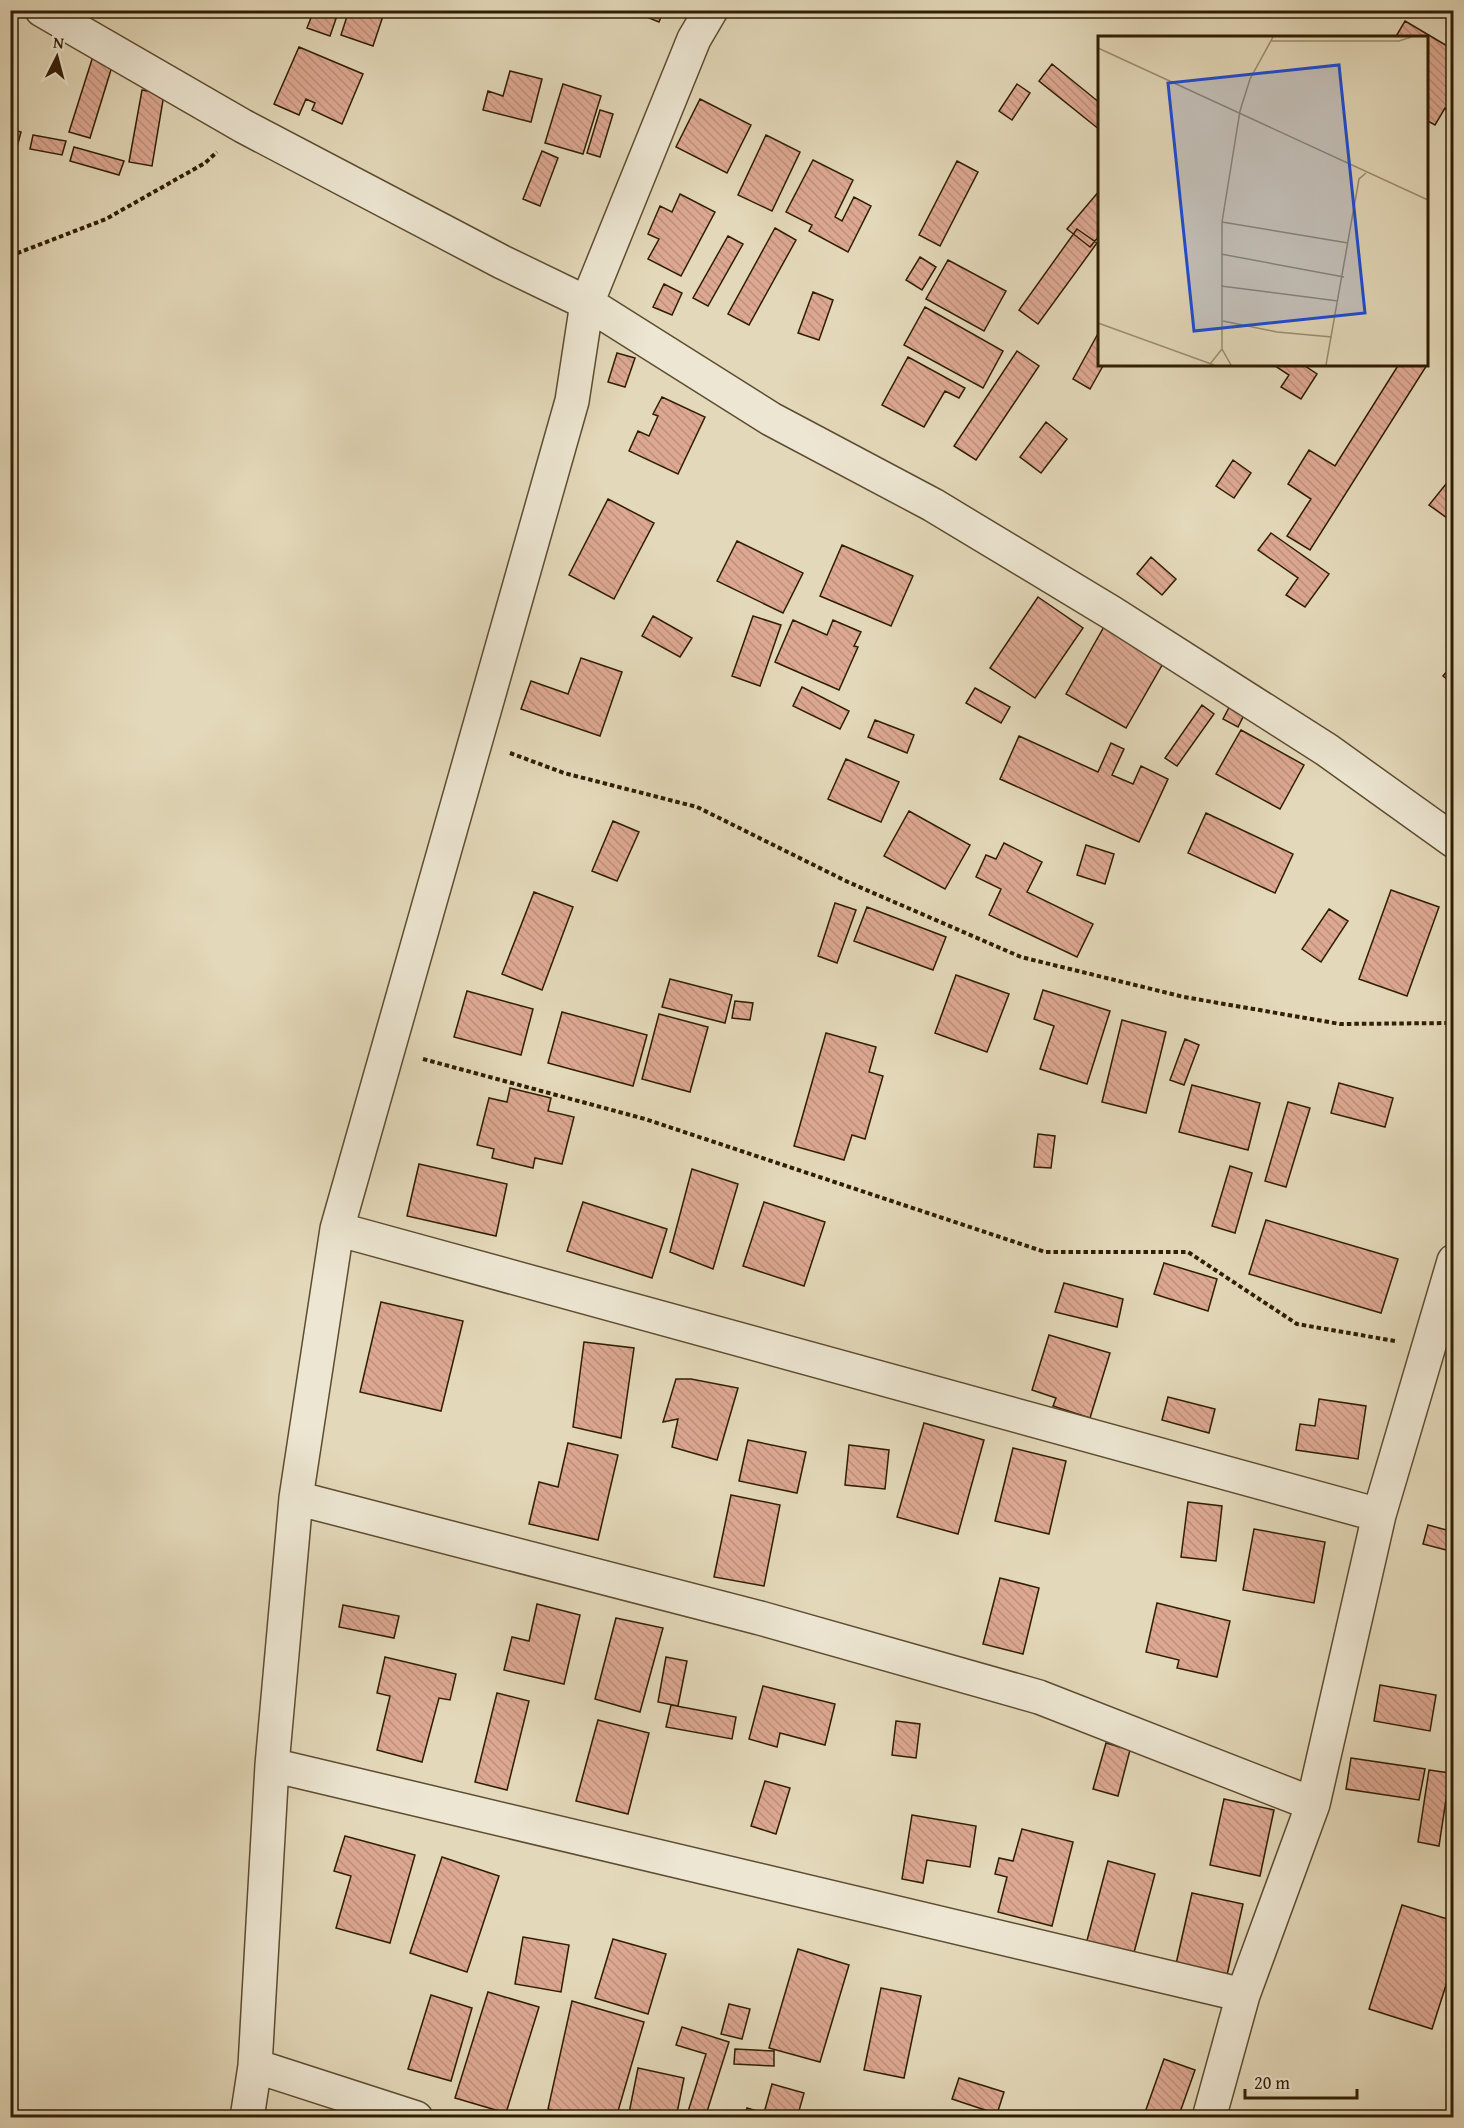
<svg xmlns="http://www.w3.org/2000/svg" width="1464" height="2128" viewBox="0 0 1464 2128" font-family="'Gentium Book Plus',serif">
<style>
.building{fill:url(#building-back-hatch);stroke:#301e03;stroke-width:1.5}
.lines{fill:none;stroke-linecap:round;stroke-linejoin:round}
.minor-casing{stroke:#5d4c30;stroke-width:36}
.path{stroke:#301e03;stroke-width:4;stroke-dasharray:4.5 3;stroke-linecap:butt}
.minor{stroke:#ede6d2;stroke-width:33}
.inset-road{fill:none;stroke:#9b8e70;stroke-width:1.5}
.view{fill:#1d4ed8;fill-opacity:0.15;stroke:#1d4ed8;stroke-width:3}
.inset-edge{fill:none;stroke:#301e03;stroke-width:3}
</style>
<defs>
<pattern id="building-back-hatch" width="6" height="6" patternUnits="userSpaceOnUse" patternTransform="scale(1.5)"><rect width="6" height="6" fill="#dda892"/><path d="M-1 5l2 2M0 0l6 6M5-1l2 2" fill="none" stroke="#be907c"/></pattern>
</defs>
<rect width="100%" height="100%" fill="#e3d8b9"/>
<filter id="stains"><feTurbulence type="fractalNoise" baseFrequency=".00333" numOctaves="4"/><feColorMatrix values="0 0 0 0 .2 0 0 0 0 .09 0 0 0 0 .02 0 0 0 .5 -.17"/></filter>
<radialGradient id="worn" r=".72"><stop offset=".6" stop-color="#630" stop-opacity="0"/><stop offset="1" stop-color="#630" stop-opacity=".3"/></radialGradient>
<path class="building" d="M314,10H339L330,36L307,28Z
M349,10H385L373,46L341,35Z
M638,10H664L659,22L637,13Z
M1405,21L1454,50V113L1445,108L1435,125L1426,120V38H1395Z
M299,47L363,74L342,124L312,110L315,103L306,99L299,115L274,104Z
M94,53L114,60L90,138L69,132Z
M1052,64L1100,103V130L1039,81Z
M510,71L542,79L531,122L483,110L488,91L503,96Z
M563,84L601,96L583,154L545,143Z
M1017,84L1030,93L1012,120L999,111Z
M142,90L164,94L152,166L129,162Z
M700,99L751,125L727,173L676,147Z
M600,110L613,114L600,157L587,153Z
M10,129L21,132L13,162H10Z
M33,135L66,141L62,155L30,149Z
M766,135L800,152L772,211L738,195Z
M74,147L124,161L119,175L70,161Z
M542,151L558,158L540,206L523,199Z
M813,160L853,180L835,217L842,221L854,197L871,206L848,252L809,231L812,225L786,212Z
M957,161L978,172L940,246L919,235Z
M1100,190V235L1090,247L1067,229Z
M680,194L715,212L681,276L648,259L659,239L648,234L660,206L672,212Z
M775,228L796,240L749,325L728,314Z
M1077,229L1097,243L1038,324L1019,310Z
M728,236L743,244L708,306L693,298Z
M920,257L936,267L922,290L906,280Z
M948,260L1006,291L984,331L926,299Z
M664,284L682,293L672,315L653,307Z
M813,292L833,300L819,340L798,333Z
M925,307L1003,351L983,388L904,345Z
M1100,330V364H1104L1090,389L1073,379Z
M1017,351L1039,366L976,460L954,446Z
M617,353L635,358L625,387L608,382Z
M908,357L965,388L959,398L945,391L924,427L882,405Z
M1272,364H1302L1317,374L1301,399L1281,387L1289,375Z
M1399,364L1427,365L1310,550L1287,536L1311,499L1288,484L1309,450L1335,466Z
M662,397L705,417L678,474L629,451L638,431L649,436L658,416L653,414Z
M1046,422L1067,439L1041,473L1020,457Z
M1233,460L1251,473L1234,498L1216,486Z
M1454,474V523L1429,505Z
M608,499L654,523L614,599L569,575Z
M1271,533L1329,574L1305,607L1286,595L1298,578L1258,550Z
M737,541L803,573L783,613L717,581Z
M842,545L913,576L891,626L820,596Z
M1151,557L1176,579L1162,595L1137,574Z
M1038,597L1083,628L1035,698L990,668Z
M653,616L692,638L680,657L642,636Z
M753,616L781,625L760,686L732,676Z
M793,620L827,635L833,620L861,632L854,646L858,647L839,690L775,662Z
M1105,625L1165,660L1126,728L1066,694Z
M581,658L622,672L600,736L521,709L531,681L568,694Z
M1454,663V685L1443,676Z
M802,687L849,711L840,729L793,706Z
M975,688L1010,707L1001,723L966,703Z
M1232,702L1247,709L1238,727L1223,719Z
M1202,705L1214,714L1177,766L1165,758Z
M875,720L914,735L907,753L868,737Z
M1241,730L1304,765L1280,809L1216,774Z
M1019,736L1098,772L1111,743L1124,749L1112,775L1133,784L1141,766L1168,779L1139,842L1000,779Z
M846,759L899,782L881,822L828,799Z
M909,811L970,845L945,889L884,856Z
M1206,813L1293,854L1275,893L1188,853Z
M613,821L639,832L617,881L592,871Z
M1004,843L1042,862L1027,892L1093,924L1077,957L989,915L1001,889L976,877L986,855L996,859Z
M1086,845L1114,854L1105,884L1077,875Z
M1391,890L1439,907L1407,996L1359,979Z
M534,892L573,907L542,990L502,974Z
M835,903L856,910L837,963L818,956Z
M867,907L946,937L933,970L854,941Z
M1329,909L1348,921L1321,962L1302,949Z
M956,975L1009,994L987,1052L935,1033Z
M670,979L732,995L725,1023L662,1007Z
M1043,990L1110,1011L1087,1084L1040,1069L1054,1026L1034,1019Z
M467,991L533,1009L521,1055L454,1037Z
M735,1001L753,1003L750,1020L732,1018Z
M562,1012L647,1035L633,1086L548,1063Z
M659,1014L708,1027L690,1092L642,1079Z
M1122,1020L1166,1032L1146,1113L1102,1102Z
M826,1033L876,1047L869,1072L883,1076L865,1139L852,1135L844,1160L794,1146Z
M1185,1039L1199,1045L1184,1085L1170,1080Z
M1339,1083L1393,1098L1385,1127L1331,1113Z
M1192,1085L1260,1103L1248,1150L1179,1132Z
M510,1088L551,1098L548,1111L574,1117L562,1164L535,1158L533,1168L492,1158L494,1149L477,1145L489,1098L507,1102Z
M1288,1102L1310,1108L1286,1187L1265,1181Z
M1038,1134L1055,1136L1051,1168L1034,1167Z
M419,1164L507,1184L496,1236L407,1216Z
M1230,1166L1252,1173L1235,1233L1212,1226Z
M692,1169L738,1184L713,1269L670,1252Z
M583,1202L667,1229L652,1278L567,1251Z
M764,1202L825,1222L804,1286L743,1266Z
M1266,1220L1398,1259L1381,1313L1249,1274Z
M1164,1263L1217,1279L1208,1311L1154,1294Z
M1064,1283L1123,1299L1117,1327L1055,1312Z
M381,1302L463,1321L441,1411L360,1392Z
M1049,1335L1110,1353L1090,1418L1053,1406L1056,1398L1032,1390Z
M584,1342L634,1348L621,1438L573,1427Z
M676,1379H691L738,1388L717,1460L672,1447L678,1419L663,1422Z
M1168,1397L1215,1409L1209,1433L1162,1420Z
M1319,1399L1366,1406L1358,1459L1296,1450L1300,1424L1315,1426Z
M924,1423L984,1440L958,1534L897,1517Z
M748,1440L806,1452L797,1493L739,1481Z
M568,1443L618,1455L598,1540L529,1524L539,1482L558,1487Z
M849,1445L889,1450L885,1489L845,1485Z
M1013,1448L1066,1461L1049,1534L995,1521Z
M731,1495L780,1505L764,1586L714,1577Z
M1188,1502L1222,1506L1216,1561L1181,1557Z
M1428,1525L1454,1532V1552L1423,1544Z
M1254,1529L1325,1542L1314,1603L1243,1590Z
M1000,1578L1039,1588L1023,1654L983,1644Z
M1157,1603L1230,1621L1217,1677L1177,1668L1179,1660L1146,1652Z
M537,1604L580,1615L564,1684L504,1670L512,1637L529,1641Z
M343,1605L399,1616L394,1638L339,1627Z
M616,1618L663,1628L640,1712L595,1699Z
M385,1657L456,1674L450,1700L439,1698L422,1762L377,1750L390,1696L377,1693Z
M666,1657L687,1661L678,1706L658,1702Z
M1380,1685L1436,1695L1430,1731L1374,1721Z
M763,1686L835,1704L825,1745L780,1733L777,1747L749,1739Z
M497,1693L529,1701L507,1790L475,1782Z
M671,1705L736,1717L732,1739L666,1727Z
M598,1720L649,1733L628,1814L576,1801Z
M896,1721L920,1724L916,1758L892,1755Z
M1106,1743L1130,1750L1118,1796L1093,1789Z
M1351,1758L1425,1769L1419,1800L1346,1789Z
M1429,1770L1450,1773L1439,1846L1418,1842Z
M765,1781L790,1788L776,1834L751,1826Z
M1224,1799L1274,1810L1260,1876L1210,1865Z
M912,1815L976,1826L970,1867L927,1860L923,1883L902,1879Z
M1022,1829L1073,1842L1052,1926L998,1912L1007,1877L995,1874L999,1858L1013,1861Z
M345,1836L415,1855L390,1943L336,1928L351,1876L334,1871Z
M442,1857L499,1876L467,1972L410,1953Z
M1108,1861L1155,1874L1132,1960L1085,1948Z
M1192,1893L1243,1904L1227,1975L1176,1964Z
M1402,1905L1454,1921V1960L1432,2029L1369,2009Z
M523,1937L569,1945L561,1992L515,1984Z
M613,1939L666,1954L648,2014L595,1998Z
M798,1949L849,1965L820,2062L769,2048Z
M881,1988L921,1996L904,2078L864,2070Z
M488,1992L539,2007L506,2113L455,2098Z
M431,1995L472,2008L451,2081L408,2069Z
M572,2001L644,2022L616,2118H573L548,2109Z
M729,2004L750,2009L742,2039L721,2034Z
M1454,2006V2028L1448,2027Z
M682,2027L729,2042L705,2118H686L706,2054L676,2045Z
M735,2049L774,2051V2066L734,2064Z
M1164,2059L1195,2070L1178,2118H1143Z
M638,2068L684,2078L676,2118H628Z
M959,2078L1004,2092L997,2114L952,2099Z
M772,2084L804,2093L797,2118H744L747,2108L764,2113Z"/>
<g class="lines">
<g class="minor-casing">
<path id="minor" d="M42,10L243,126L502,262L587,303L771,419L933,505L1112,613L1327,750L1454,841
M337,1229L1379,1515
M296,1498L760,1618L1039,1697L1313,1804
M272,1765L1243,1995
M255,2066L416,2118
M247,2118L255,2066L272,1765L296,1498L337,1229L572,401L587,303L694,39L711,10
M1209,2118L1243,1995L1313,1804L1379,1515L1454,1261"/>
</g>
<path class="path" d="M10,256L106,219L205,163L217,152
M510,753L564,773L697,807L848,882L1021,957L1184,997L1340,1024L1454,1023
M423,1059L645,1119L1045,1252H1188L1297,1324L1395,1341"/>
<use href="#minor" class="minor"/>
</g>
<g transform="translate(1098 36)">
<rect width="330" height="330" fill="#e3d8b9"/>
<path class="inset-road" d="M173,5H301L313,1M0,12L330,164M124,186L250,207M123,218L246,241M123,250L240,265M125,285L179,296L234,301M0,287L116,329M112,328L124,313M133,329L124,313V186L142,75L152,43L175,1M228,329L261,143L268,137"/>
<path class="view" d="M241,29L267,277L96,295L70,47Z"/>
<rect width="330" height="330" class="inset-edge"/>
</g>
<rect width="1464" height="2128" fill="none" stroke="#e3d8b9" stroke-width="36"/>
<rect x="12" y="12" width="1440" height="2104" fill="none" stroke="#301e03" stroke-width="3"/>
<rect x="18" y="18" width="1428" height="2092" fill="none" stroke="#301e03" stroke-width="1.5"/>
<g transform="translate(57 57) rotate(6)" stroke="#ede6d2" stroke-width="4.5" paint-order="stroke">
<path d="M0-4.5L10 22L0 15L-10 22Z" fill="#301e03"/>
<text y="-9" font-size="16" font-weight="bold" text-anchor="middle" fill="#301e03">N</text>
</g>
<path d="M1245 2089v9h112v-9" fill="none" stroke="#301e03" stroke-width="3"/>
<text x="1254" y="2089" font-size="18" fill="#301e03" stroke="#ede6d2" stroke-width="4.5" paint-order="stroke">20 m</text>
<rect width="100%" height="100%" filter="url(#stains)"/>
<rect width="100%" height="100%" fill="url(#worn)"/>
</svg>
